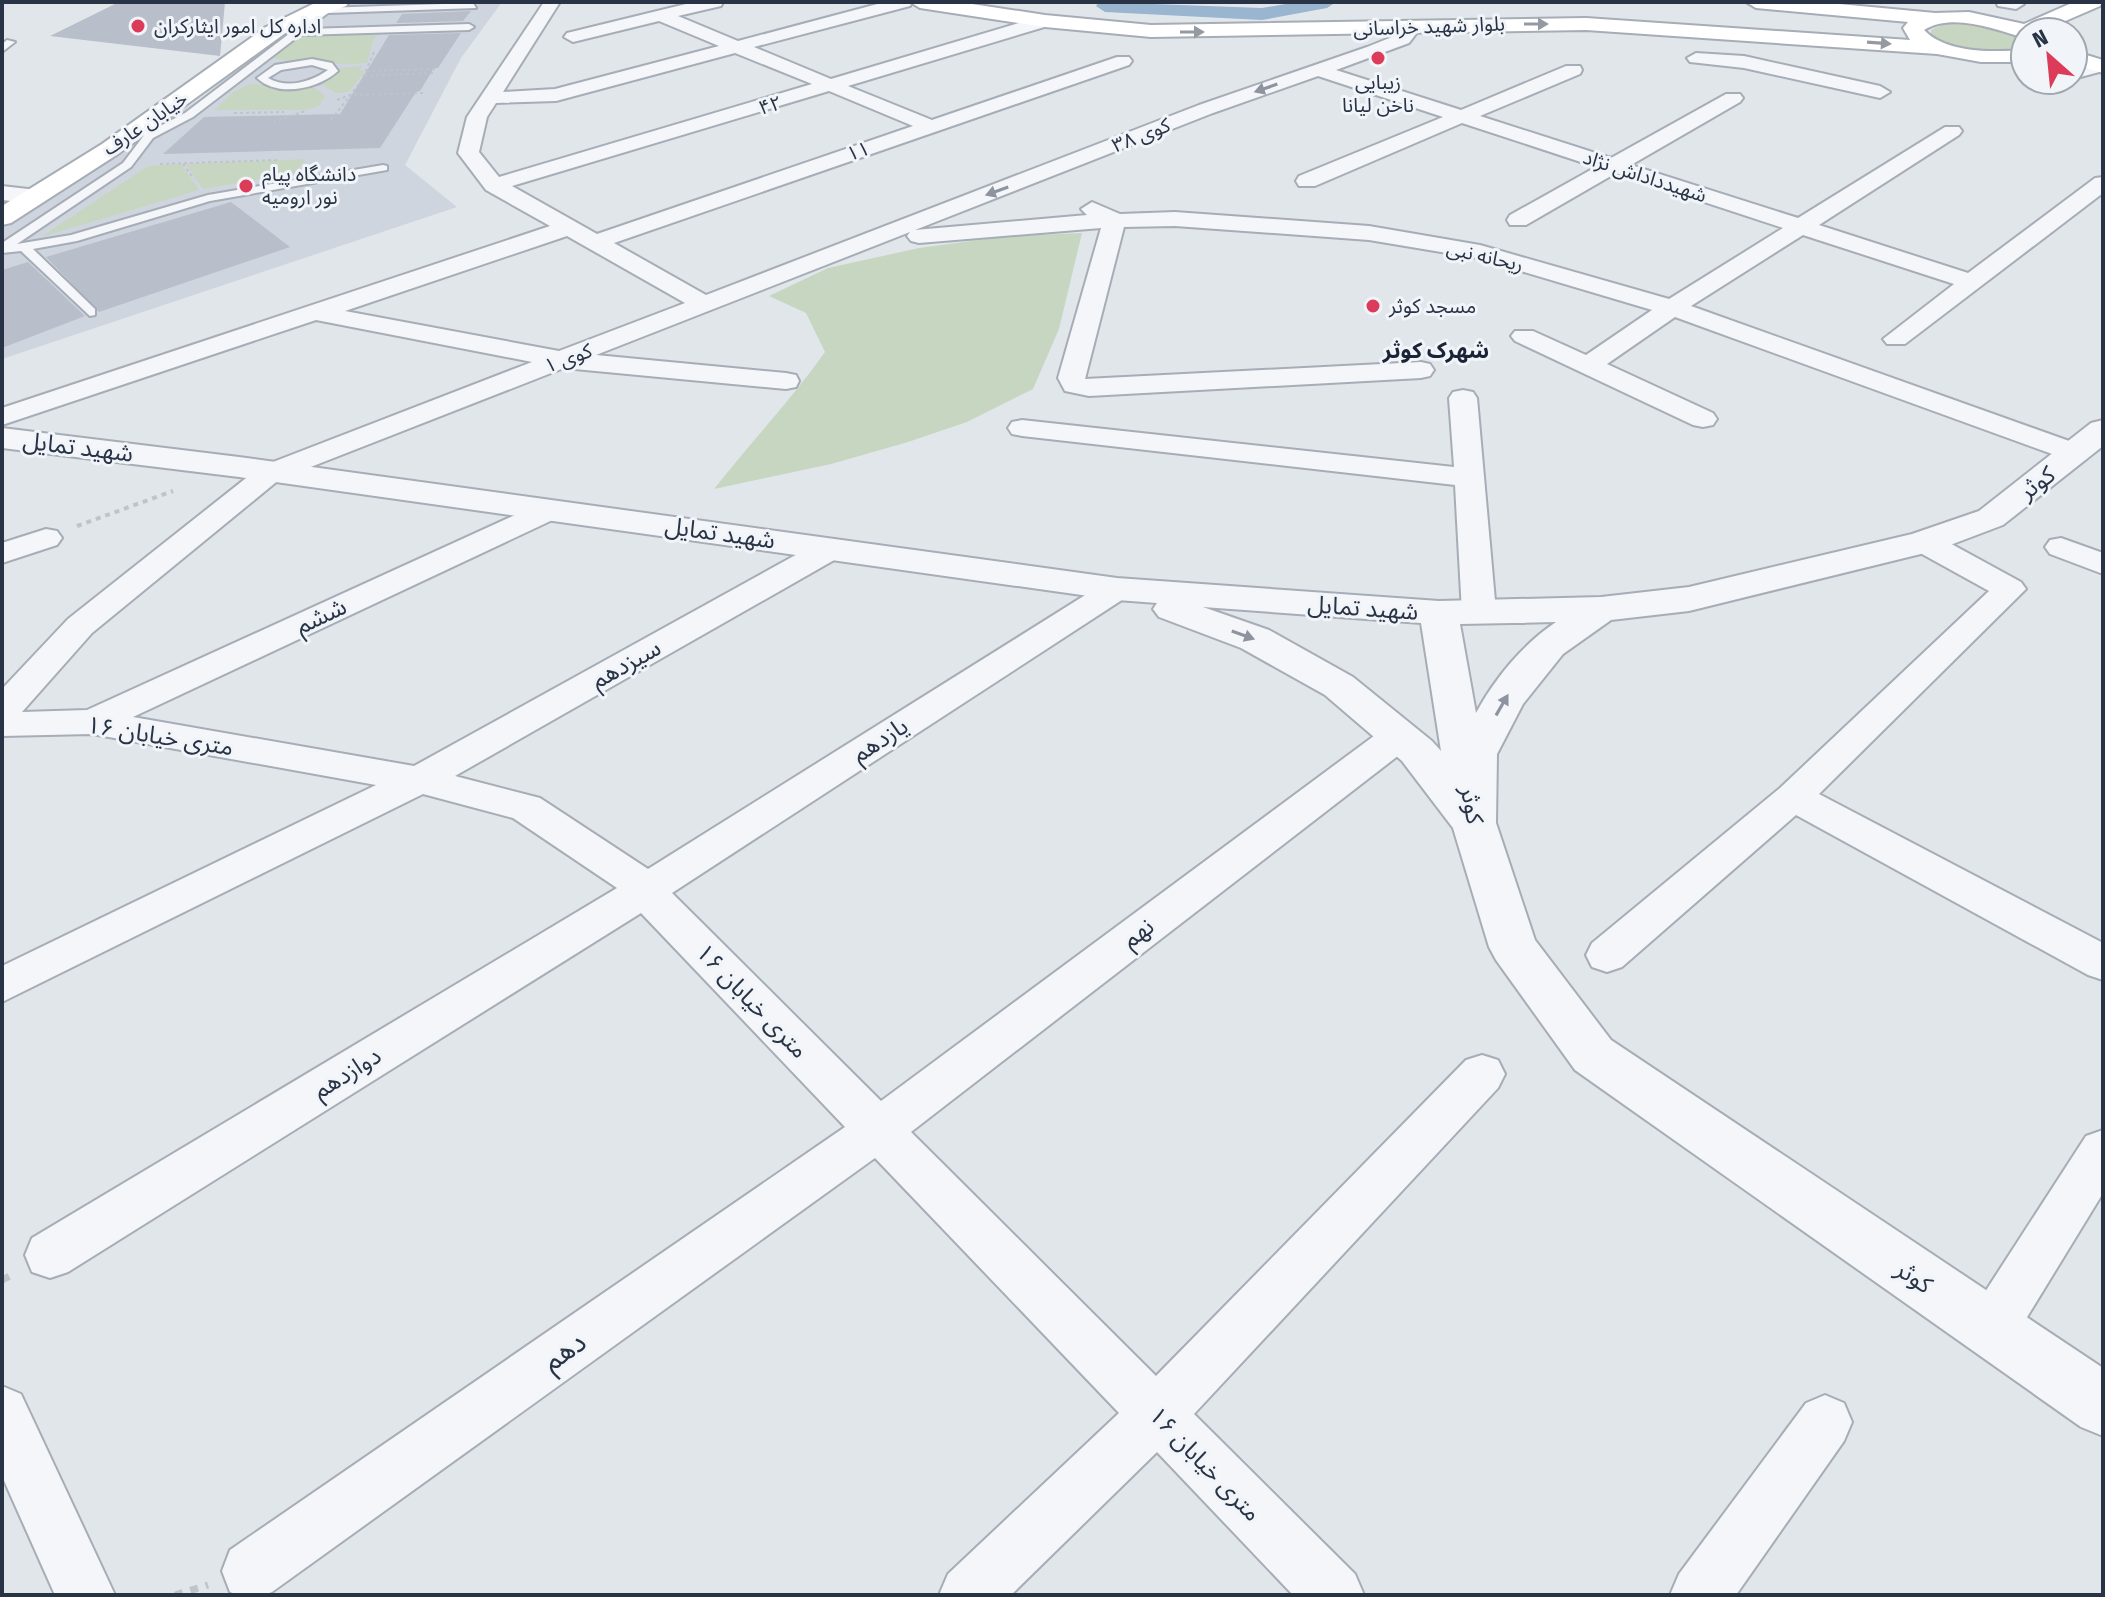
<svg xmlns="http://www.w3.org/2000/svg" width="2105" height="1597" viewBox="0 0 2105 1597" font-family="'Fira Sans Condensed','Noto Sans Arabic',sans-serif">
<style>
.built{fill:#cfd5de}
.green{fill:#c7d6c1}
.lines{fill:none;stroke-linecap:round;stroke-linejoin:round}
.canal{fill:#99b5cf;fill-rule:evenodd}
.building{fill:#b8bfca}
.service-casing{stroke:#a6adb6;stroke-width:4}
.pedestrian-casing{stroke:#a6adb6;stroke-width:4}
.minor-casing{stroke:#a6adb6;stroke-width:4}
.tertiary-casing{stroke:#a6adb6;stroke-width:4}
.secondary-casing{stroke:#a6adb6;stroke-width:4}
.path-far2{stroke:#bfc3ca;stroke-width:2;stroke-dasharray:3 3;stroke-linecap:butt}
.path-far1{stroke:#bfc3ca;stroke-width:4;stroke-dasharray:5 5;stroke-linecap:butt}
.path{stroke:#bfc3ca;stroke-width:7;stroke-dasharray:8 8;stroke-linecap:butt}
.service{fill:#f4f6f9;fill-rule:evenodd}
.pedestrian{fill:#f4f6f9;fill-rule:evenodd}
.minor{fill:#f4f6f9;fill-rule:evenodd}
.tertiary{fill:#f4f6f9;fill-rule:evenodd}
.secondary{fill:#fff;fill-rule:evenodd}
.oneway{fill:#9499a2}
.oneway2{fill:#8e949f}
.poi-dot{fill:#dc3b59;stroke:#f1f4f8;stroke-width:3}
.labels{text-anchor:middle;stroke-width:6;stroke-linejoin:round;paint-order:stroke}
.far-poi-label{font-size:20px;fill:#283345;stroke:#f1f4f8;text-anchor:start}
.far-street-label{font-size:20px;fill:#283345;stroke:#f1f4f8}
.far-neighbourhood-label{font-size:22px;font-weight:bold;fill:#1a2436;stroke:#f1f4f8}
.street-label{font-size:24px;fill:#283345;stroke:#f1f4f8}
.near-street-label{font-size:28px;fill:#283345;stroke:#f1f4f8}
</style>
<rect width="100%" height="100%" fill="#e1e6eb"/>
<path class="built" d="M348,2H502L461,58L405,165L457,207L2,359V223L200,99L302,18Z"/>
<path class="green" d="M1944,24C1965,22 2013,24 2025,43C2009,61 1949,48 1931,34V30Z
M381,31L373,40L367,63C352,65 279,64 270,56L298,37Z
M362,66L360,70L365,71L349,92L336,93L317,82L337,68Z
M250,84L286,87L310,84L325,96L319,106L306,110H215L233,92Z
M306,159L294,173L203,189L186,164Z
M181,164L199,190L41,237L148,166Z
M1082,233L1059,329L1033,389L967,422L908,442L831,464L714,489C751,442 791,400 825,352L806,313L769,296L828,268L919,248L1008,236Z"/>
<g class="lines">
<path class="canal" d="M1099,2L1262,8L1297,2H1336L1327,8L1262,20L1105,12L1096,6Z"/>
</g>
<path class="building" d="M119,2H225L220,56L50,36Z
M471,11L463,21L396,23L402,14Z
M461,33L438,68H434L420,91L416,92L380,148L163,154L204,117L340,114L389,35Z
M231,202L290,247L99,312L46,257Z
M28,262L85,316L2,348V270Z"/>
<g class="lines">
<g class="service-casing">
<path id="service" d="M473,3L476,8L328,13L307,29L469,24L474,27L469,30L300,35L193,117L153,138L131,167L17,244L71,235L208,195L383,165L387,166V170L210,201L77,241L33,249L95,309V315L90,316L21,251L2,253V243L123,163L145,134L185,113L323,8Z
M7,40L15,42L2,52V44Z
M312,59L332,63L338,71C318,89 278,98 257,78L275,65ZM312,65L328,70C311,82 287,89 268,78L281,70Z"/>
</g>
<g class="pedestrian-casing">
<path id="pedestrian" d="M2103,63V71L2073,79V70Z"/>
</g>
<g class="minor-casing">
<path id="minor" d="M544,2H560L503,92L555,89L719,46L659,21L573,42L564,37L567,33L694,2H723L721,6L678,16L738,41L885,2H912L910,6L754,47L831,79L1039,17H1051L1054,21L1051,25L848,86L932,120L1117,57H1129L1132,61L1129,65L614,243L706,295L1199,105L1367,47L1397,35L1407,22L1413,21L1422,26L1409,43L1336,70L1461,110L1566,66H1580L1582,70L1580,74L1480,116L1611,158L1726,94H1740L1743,98L1740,102L1631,165L1798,218L1945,127H1959L1962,131L1959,135L1819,225L1968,273L2095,178L2103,177V193L1905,344H1887L1883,339L1954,284L1803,235L1691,306L2086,447L2090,453L2086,459L2076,462L2066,459L1675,317L1607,364L1713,413L1717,419L1713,425L1703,427L1693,425L1515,341L1511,336L1515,331H1533L1586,355L1652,310L1477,258L1369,240L1175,226L1124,227L1085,379L1421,362L1430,364L1434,370L1430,376L1421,378L1089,396L1065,391L1058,378L1101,228L919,243L911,241L907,236L910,232L596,355L786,373L796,375L799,381L796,387L786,389L564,368L280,479L92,633L22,712L87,710L539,504L550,501L561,504L565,510L561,516L133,717L414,766L821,541L832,539L843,541L848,548L843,555L455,776L540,798L648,869L1106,582L1117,579L1128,582L1133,589L1128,596L672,893L881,1101L1386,727L1399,724L1412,727L1417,736L1412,745L911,1132L1156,1376L1466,1060L1482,1055L1498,1060L1505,1074L1498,1088L1194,1414L1355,1574L1364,1595H1293L1157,1452L1011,1595H939L948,1574L1119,1413L875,1158L272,1592C259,1597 243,1597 230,1592L222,1571L230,1550L845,1127L641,913L68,1272L50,1278L32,1272L25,1255L32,1238L617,888L513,818L423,794L2,1002V966L376,785L92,734L2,736V689L68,619L260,467L532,362L316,320L2,425V408L550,226L486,190L458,153L467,117ZM735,53L812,84L499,177L479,152L487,117L496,103L556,101ZM1318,76L1443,117L1299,176L1296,181L1299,186H1315L1462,123L1596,167L1510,215L1507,220L1510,225H1526L1616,173L1783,228L1669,299L1480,245L1369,226L1175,212L1120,214L1092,202L1081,209L1087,215L915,230L1213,113ZM829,91L913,126L597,234L512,186ZM567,236L685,303L559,351L345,311Z
M1996,2H2023L2024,4L2016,9L1998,6Z
M1696,53L1744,56L1880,86L1890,92L1880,98L1744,68L1690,62L1687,58Z
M2,186L37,190L48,197L37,204L2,200Z
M1463,390L1473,392L1477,398L1496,612L1491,619L1479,622L1467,619L1462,612L1455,485L1022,436L1012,434L1008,428L1012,422L1022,420L1454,467L1449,398L1453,392Z
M46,529L57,531L62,538L57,545L2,563V543Z
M1924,533L1935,535L2021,582L2026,589L1819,794L2103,943V980L2088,975L1796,815L1622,967L1607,972L1592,967L1586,955L1592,943L1780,788L1989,591L1913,549L1908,542L1913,535Z
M2061,538L2103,553V574L2050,554L2045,547L2050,540Z
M2103,1130V1193L2010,1345L1992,1352L1974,1345L1966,1327L1974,1309L2086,1136Z
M2,1386L21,1394L115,1595H55L2,1476Z
M1825,1395L1844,1403L1852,1422L1844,1441L1736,1595H1670L1679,1574L1806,1403Z"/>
</g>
<g class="tertiary-casing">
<path id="tertiary" d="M2103,420V446L2003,525L1937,550L1689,611L1611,620L1563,654L1523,704L1497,754L1496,823L1535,940L1611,1040L2103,1368V1436L2081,1427L1575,1070L1496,960L1489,947L1453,828L1402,761L1325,695L1241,648L1159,617L1153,609L1157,603L1117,600L239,477L2,448V428L239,457L1117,578L1439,601L1601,597L1689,587L1912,534L1979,511L2091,423ZM1203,607L1421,623L1441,751L1432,741L1353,677L1269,630ZM1556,622C1523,644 1495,678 1476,713L1460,624Z"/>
</g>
<g class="secondary-casing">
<path id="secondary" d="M317,2H349L346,6L295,26L118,154L11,223L2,225V206L102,144L266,27Z
M910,2H959L1045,15L1151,25L1586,18L1910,40L1903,28L1908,22L1756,8L1746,2H1818L1935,13L1969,12L2024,24L2074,2H2103L2100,6L2040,32H2025V38C1996,30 1953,12 1924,30C1947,54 1994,52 2025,50V62H1981L1937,54L1586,30L1151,37L1045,27L920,8Z
M2073,51L2103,60V73L2073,64Z"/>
</g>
<path class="path-far2" d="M366,71L435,69
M364,76L433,73
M337,100L350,95L423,93
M234,113L284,112
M331,120L362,80L374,52
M273,122L305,111
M160,164L278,160
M183,164L194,179"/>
<path class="path-far1" d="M77,526L173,491"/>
<path class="path" d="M2,1280L14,1274
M175,1595L208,1585"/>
<use href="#service" class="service"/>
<use href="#pedestrian" class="pedestrian"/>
<use href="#minor" class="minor"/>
<use href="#tertiary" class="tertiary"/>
<use href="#secondary" class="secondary"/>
</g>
<defs><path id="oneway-solid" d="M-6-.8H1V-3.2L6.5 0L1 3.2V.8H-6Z" transform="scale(2)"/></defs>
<g class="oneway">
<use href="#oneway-solid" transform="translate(1536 24)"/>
<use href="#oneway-solid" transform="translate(1192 32)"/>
<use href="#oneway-solid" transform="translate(1879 43) rotate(4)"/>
</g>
<g class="oneway2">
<use href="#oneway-solid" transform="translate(1266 88) rotate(161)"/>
<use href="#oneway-solid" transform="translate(997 191) rotate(160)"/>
<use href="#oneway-solid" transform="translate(1243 635) rotate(20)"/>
<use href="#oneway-solid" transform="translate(1502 705) rotate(-60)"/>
</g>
<g class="poi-dot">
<circle cx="138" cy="26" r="8"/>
<circle cx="1378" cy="58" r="8"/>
<circle cx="246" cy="186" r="8"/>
<circle cx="1373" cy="306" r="8"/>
</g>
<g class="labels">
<g class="far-poi-label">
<text x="154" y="33">اداره کل امور ایثارکران</text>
<text x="1378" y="89" text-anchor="middle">زیبایی<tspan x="1378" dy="23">ناخن لیانا</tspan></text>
<text x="262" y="181">دانشگاه پیام<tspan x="262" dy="23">نور ارومیه</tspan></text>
<text x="1389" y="313">مسجد کوثر</text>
</g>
<g class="far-street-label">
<text transform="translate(1429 26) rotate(-2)" y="7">بلوار شهید خراسانی</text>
<text transform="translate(770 105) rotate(-16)" y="7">۴۲</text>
<text transform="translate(145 123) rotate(-34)" y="7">خیابان عارف</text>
<text transform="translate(1141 135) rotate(-22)" y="7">کوی ۳۸</text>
<text transform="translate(858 151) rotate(-19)" y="7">۱۱</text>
<text transform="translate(1645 176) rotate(18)" y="7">شهیدداداش نژاد</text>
<text transform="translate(1485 256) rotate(13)" y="7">ریحانه نبی</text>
<text transform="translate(568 358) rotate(-21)" y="7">کوی ۱</text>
</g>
<g class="far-neighbourhood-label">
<text x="1436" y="358">شهرک کوثر</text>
</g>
<g class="street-label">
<text transform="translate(78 447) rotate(7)" y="8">شهید تمایل</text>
<text transform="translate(2037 483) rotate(-37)" y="8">کوثر</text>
<text transform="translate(720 533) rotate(8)" y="8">شهید تمایل</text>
<text transform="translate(1363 608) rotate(4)" y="8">شهید تمایل</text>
<text transform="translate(321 616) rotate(-25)" y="8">ششم</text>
<text transform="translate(626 664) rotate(-29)" y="8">سیزدهم</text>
<text transform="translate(160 736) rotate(9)" y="8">۱۶ متری خیابان</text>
<text transform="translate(880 740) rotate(-33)" y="8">یازدهم</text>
<text transform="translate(1472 805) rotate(79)" y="8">کوثر</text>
<text transform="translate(1138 933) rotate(-37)" y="8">نهم</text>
<text transform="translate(752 1001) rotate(46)" y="8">۱۶ متری خیابان</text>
<text transform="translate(347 1073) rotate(-32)" y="8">دوازدهم</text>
<text transform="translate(1914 1277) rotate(34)" y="8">کوثر</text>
<text transform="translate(1205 1464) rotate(46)" y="8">۱۶ متری خیابان</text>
</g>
<g class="near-street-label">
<text transform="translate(564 1351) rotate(-35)" y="10">دهم</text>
</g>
</g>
<rect width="2105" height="1597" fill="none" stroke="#283345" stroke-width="8"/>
<g transform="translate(2049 56) rotate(333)"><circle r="38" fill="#f1f4f8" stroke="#a1a7b0" stroke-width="2"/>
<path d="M0-6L14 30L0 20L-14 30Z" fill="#dc3b59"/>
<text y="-12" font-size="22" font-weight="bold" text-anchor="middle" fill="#283345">N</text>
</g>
</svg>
